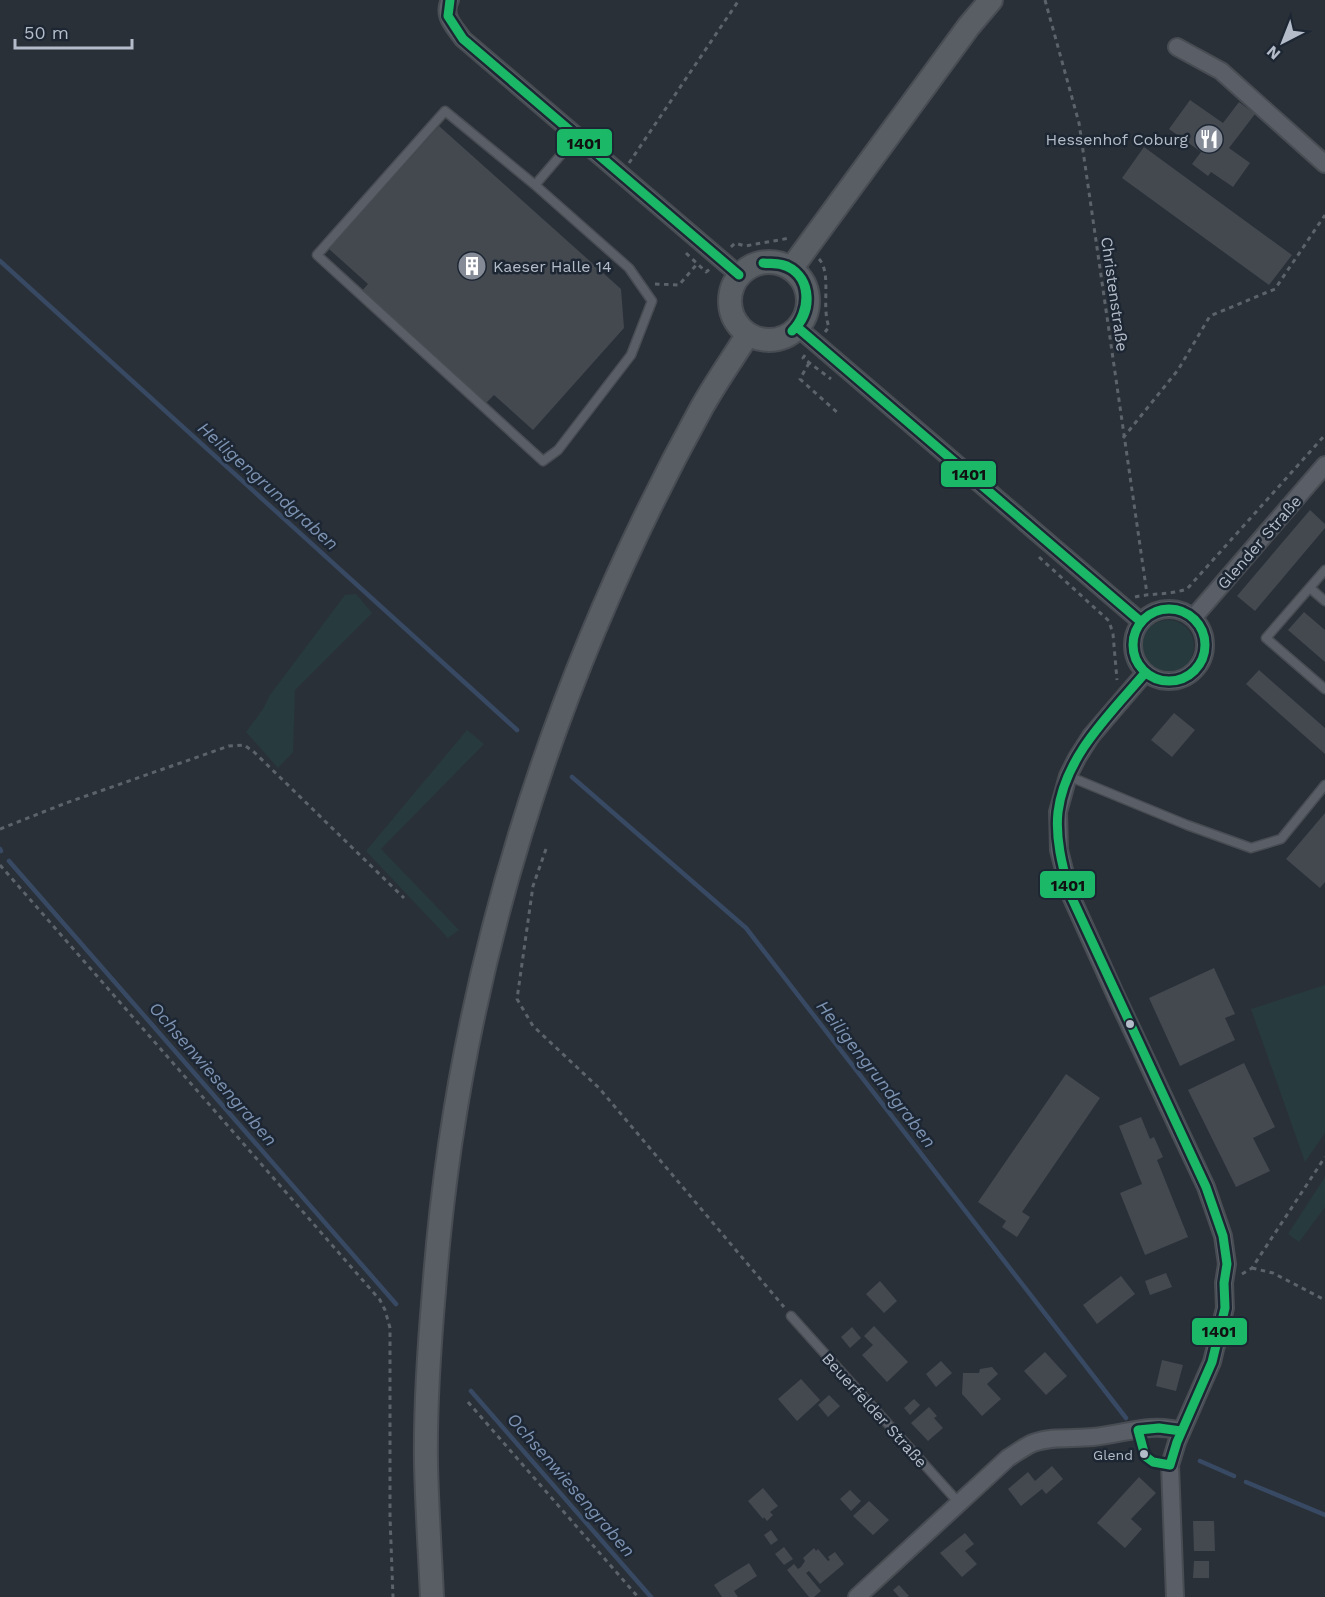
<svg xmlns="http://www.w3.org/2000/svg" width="1325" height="1597" viewBox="0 0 1325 1597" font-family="'Work Sans',sans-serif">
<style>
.green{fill:#273a3e}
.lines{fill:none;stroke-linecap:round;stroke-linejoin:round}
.stream{stroke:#384963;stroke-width:4.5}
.building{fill:#444950}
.service-casing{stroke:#484c53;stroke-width:11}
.minor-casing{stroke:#484c53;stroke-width:20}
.secondary-casing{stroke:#484c53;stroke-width:26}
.path{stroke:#5d636a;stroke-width:3;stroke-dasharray:4.5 4.5;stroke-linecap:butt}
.service{stroke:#5a5e66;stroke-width:8}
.minor{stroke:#5a5e66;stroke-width:16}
.secondary{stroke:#595d64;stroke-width:22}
.bus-1-casing{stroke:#1d2633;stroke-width:14}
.bus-1{stroke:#1ab867;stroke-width:9}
.bus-dot{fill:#b4bcc9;stroke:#1d2633;stroke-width:2}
.labels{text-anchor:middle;stroke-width:5;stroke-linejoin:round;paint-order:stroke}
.bus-label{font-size:14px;fill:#b4bcc9;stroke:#1d2633;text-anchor:end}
.poi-label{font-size:16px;fill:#b4bcc9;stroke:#1d2633;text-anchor:end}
.street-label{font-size:16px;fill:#b4bcc9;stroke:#1d2633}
.water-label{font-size:18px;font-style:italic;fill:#7c92b1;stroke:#1d2633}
.line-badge{stroke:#1d2633;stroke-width:2}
.pale-badge-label{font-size:16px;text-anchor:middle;font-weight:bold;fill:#111}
</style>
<rect width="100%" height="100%" fill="#2a3038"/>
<path class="green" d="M356,594L372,613L295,690L293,752L278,768L246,732L263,709L270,695L345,595Z
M1142 646a26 26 0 1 1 52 0a26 26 0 1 1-52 0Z
M467,730L484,744L381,849L459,930L448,938L366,851Z
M1325,985V1133L1305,1162L1251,1009Z
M1325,1177V1207L1299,1242L1288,1234Z"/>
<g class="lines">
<path class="stream" d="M0,261L517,730
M572,777L746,928L1126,1418
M0,849L1,851
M9,861L396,1304
M471,1391L651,1597
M1200,1461L1234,1476
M1246,1482L1325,1515"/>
</g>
<path class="building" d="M1190,100L1223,123L1239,102L1255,114L1229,148L1250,163L1233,187L1211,172L1208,176L1192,164L1201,152L1169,129Z
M439,126L621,289L624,328L533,430L494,395L486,403L361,292L368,284L329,249Z
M1144,147L1292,255L1269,285L1122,178Z
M1310,510L1325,524V528L1255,611L1237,596Z
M1304,612L1325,630V662L1288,630Z
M1259,670L1325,728V754L1246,684Z
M1174,713L1195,730L1172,757L1151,740Z
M1325,813V882L1320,888L1286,859Z
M1214,968L1235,1014L1225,1018L1235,1040L1180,1066L1149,998Z
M1244,1063L1275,1127L1253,1138L1270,1171L1236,1187L1188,1090Z
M1066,1074L1100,1098L1022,1212L1030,1217L1017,1237L1002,1227L1006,1221L978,1202Z
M1141,1117L1150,1139L1154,1137L1163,1157L1157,1160L1188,1237L1145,1255L1120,1193L1142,1184L1119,1126Z
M1166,1273L1172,1287L1150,1295L1145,1281Z
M1121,1276L1135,1294L1097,1324L1083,1305Z
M880,1281L897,1301L884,1313L866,1294Z
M874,1326L908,1362L887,1382L862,1355L873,1345L864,1336Z
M852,1327L861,1338L850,1348L841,1337Z
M1045,1352L1067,1376L1046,1395L1024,1371Z
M1162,1360L1183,1365L1176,1391L1156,1386Z
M941,1361L952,1373L936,1387L926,1374Z
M992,1367L998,1374L987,1384L1001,1399L982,1416L962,1394L963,1373H979L980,1369Z
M801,1379L820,1400L797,1421L778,1399Z
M829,1395L840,1406L828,1417L818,1405Z
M914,1399L920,1405L910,1415L904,1408Z
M929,1407L937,1416L934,1418L943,1428L928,1441L911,1423Z
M1052,1466L1063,1479L1046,1494L1042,1489L1021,1506L1008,1489L1028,1472L1035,1481Z
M1139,1477L1156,1493L1131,1519L1142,1529L1125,1548L1097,1523Z
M763,1488L778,1506L770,1512L773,1515L767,1521L764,1517L763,1519L748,1501Z
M850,1490L861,1501L851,1511L840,1499Z
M869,1501L889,1520L873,1535L853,1516Z
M1193,1521H1214L1215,1551H1194Z
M771,1530L778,1540L771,1545L764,1535Z
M965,1533L974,1544L965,1551L977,1564L962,1577L940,1553Z
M784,1547L793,1559L784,1565L775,1554Z
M814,1548L816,1551L818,1549L828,1561L830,1560L828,1557L835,1552L844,1564L820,1584L809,1571L806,1573L821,1591L814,1597H809L787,1570L794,1564L798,1569L801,1567L805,1561L803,1558Z
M1194,1561H1209V1578H1193Z
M749,1563L757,1576L734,1591L738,1597H722L714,1585Z
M899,1585L909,1596L907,1597H899L893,1590Z"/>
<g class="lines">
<g class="service-casing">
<path id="service" d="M535,185L445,111L317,255L543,461L558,450L631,355L652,301L629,268L535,185L577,136
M1325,570L1266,638L1325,689
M1310,588L1325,601
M1068,776L1187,825L1251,848L1281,839L1325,785
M791,1316L959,1503
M1138,1430C1143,1457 1141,1461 1170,1465"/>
</g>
<g class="minor-casing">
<path id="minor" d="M450,0C442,16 454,26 463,39L739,275
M1177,47L1221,71L1325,164
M797,327L1140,621
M1133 645a36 36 0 1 1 72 0a36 36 0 1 1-72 0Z
M1193,618L1325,465
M1145,673L1091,736L1077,758L1068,776L1058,812L1059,850L1070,894L1116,996L1206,1187L1223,1236L1227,1264L1224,1283L1225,1308L1212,1362L1177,1442L1170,1465L1175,1597
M857,1597L1008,1458C1016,1453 1024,1447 1033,1443C1052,1436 1073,1439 1093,1437C1124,1434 1151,1422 1181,1431"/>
</g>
<g class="secondary-casing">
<path id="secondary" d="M730 301a39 39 0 1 1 78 0a39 39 0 1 1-78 0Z
M791,269L969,26L991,0
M432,1597C430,1553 427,1508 426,1464C425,1406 429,1349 434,1291C457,979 551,681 702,407C716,382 733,358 748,334"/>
</g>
<path class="path" d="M1045,0L1079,123L1147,594
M629,163L739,0
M731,247L735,243L745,246L790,238
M686,253L706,272L710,269
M819,259C832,273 821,307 829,327L825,332
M655,284L679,285L697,264
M805,355L803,358L831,379
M809,363L800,379L838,413
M1123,438L1178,370L1210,316L1275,289L1325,215
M1039,557L1109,621L1113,634L1117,680
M1135,597C1152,593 1170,595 1187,589L1325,435
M0,829L66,803L229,746L244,745L254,752L404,898
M546,849L533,886L517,999L533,1026L599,1088L784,1307
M0,865L380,1300L385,1310L390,1328V1517L393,1597
M1252,1268L1273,1273L1325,1300
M1242,1274L1252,1268L1325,1157
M468,1402L638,1597"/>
<use href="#service" class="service"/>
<use href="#minor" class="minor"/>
<use href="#secondary" class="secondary"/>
<g class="bus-1-casing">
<path id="bus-1" d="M450,0L448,16L463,39L739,275
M763,263C769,264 776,263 782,265C813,274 811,312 792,331
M763,263C771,263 779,263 787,266C813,278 813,315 792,331
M797,327L1140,621
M1133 645a36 36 0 1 1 72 0a36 36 0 1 1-72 0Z
M1145,673C1110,714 1065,756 1058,812C1055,840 1063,868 1070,894L1206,1187L1223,1236L1227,1264L1224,1283L1225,1308L1212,1362L1177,1442L1170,1465L1153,1462L1145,1456L1138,1430L1159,1428L1181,1431"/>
</g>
<use href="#bus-1" class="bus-1"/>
</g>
<defs>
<g id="restaurant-disc" transform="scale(1.5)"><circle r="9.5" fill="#848b96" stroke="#1d2633"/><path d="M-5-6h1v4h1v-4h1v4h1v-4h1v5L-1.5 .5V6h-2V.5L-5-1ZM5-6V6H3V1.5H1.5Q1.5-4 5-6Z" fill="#fff"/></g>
<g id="building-disc" transform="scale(1.5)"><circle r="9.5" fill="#848b96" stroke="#1d2633"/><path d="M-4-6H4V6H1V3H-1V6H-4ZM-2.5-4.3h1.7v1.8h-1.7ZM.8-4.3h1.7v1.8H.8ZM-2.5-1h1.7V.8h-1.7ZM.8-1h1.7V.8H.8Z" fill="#fff"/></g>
</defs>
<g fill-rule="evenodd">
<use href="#restaurant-disc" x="1209" y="139"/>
<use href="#building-disc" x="472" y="266"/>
</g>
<g class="bus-dot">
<circle cx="1130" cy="1024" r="5"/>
<circle cx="1144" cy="1454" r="5"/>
</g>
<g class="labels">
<g class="bus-label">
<text x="1133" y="1460">Glend</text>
</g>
<g class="poi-label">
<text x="1188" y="145">Hessenhof Coburg</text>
<text x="493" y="272" text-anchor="start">Kaeser Halle 14</text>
</g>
<g class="street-label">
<text transform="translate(1115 294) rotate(82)" y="6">Christenstraße</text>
<text transform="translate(1259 542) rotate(-49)" y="6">Glender Straße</text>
<text transform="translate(875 1410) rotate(48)" y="6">Beuerfelder Straße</text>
</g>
<g class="water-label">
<text transform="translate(268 486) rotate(42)" y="6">Heiligengrundgraben</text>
<text transform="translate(213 1074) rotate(49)" y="6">Ochsenwiesengraben</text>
<text transform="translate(876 1074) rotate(52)" y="6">Heiligengrundgraben</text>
<text transform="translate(571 1485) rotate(49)" y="6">Ochsenwiesengraben</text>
</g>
</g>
<g class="line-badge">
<rect x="556" y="128" width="57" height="29" rx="6" fill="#1ab867"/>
<rect x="940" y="460" width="57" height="28" rx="6" fill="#1ab867"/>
<rect x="1039" y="870" width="57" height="29" rx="6" fill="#1ab867"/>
<rect x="1191" y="1317" width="57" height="29" rx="6" fill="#1ab867"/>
</g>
<g class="pale-badge-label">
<text x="584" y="149">1401</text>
<text x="969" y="480">1401</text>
<text x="1068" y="891">1401</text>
<text x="1219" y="1337">1401</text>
</g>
<g transform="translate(1283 42) rotate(222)" stroke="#1d2633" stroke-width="4.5" paint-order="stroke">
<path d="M0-4.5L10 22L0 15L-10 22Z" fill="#b4bcc9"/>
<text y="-9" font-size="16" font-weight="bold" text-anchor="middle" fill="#b4bcc9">N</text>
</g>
<path d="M15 39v9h117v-9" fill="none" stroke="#b4bcc9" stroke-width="3"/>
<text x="24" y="39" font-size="18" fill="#b4bcc9" stroke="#1d2633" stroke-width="4.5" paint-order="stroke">50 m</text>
</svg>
